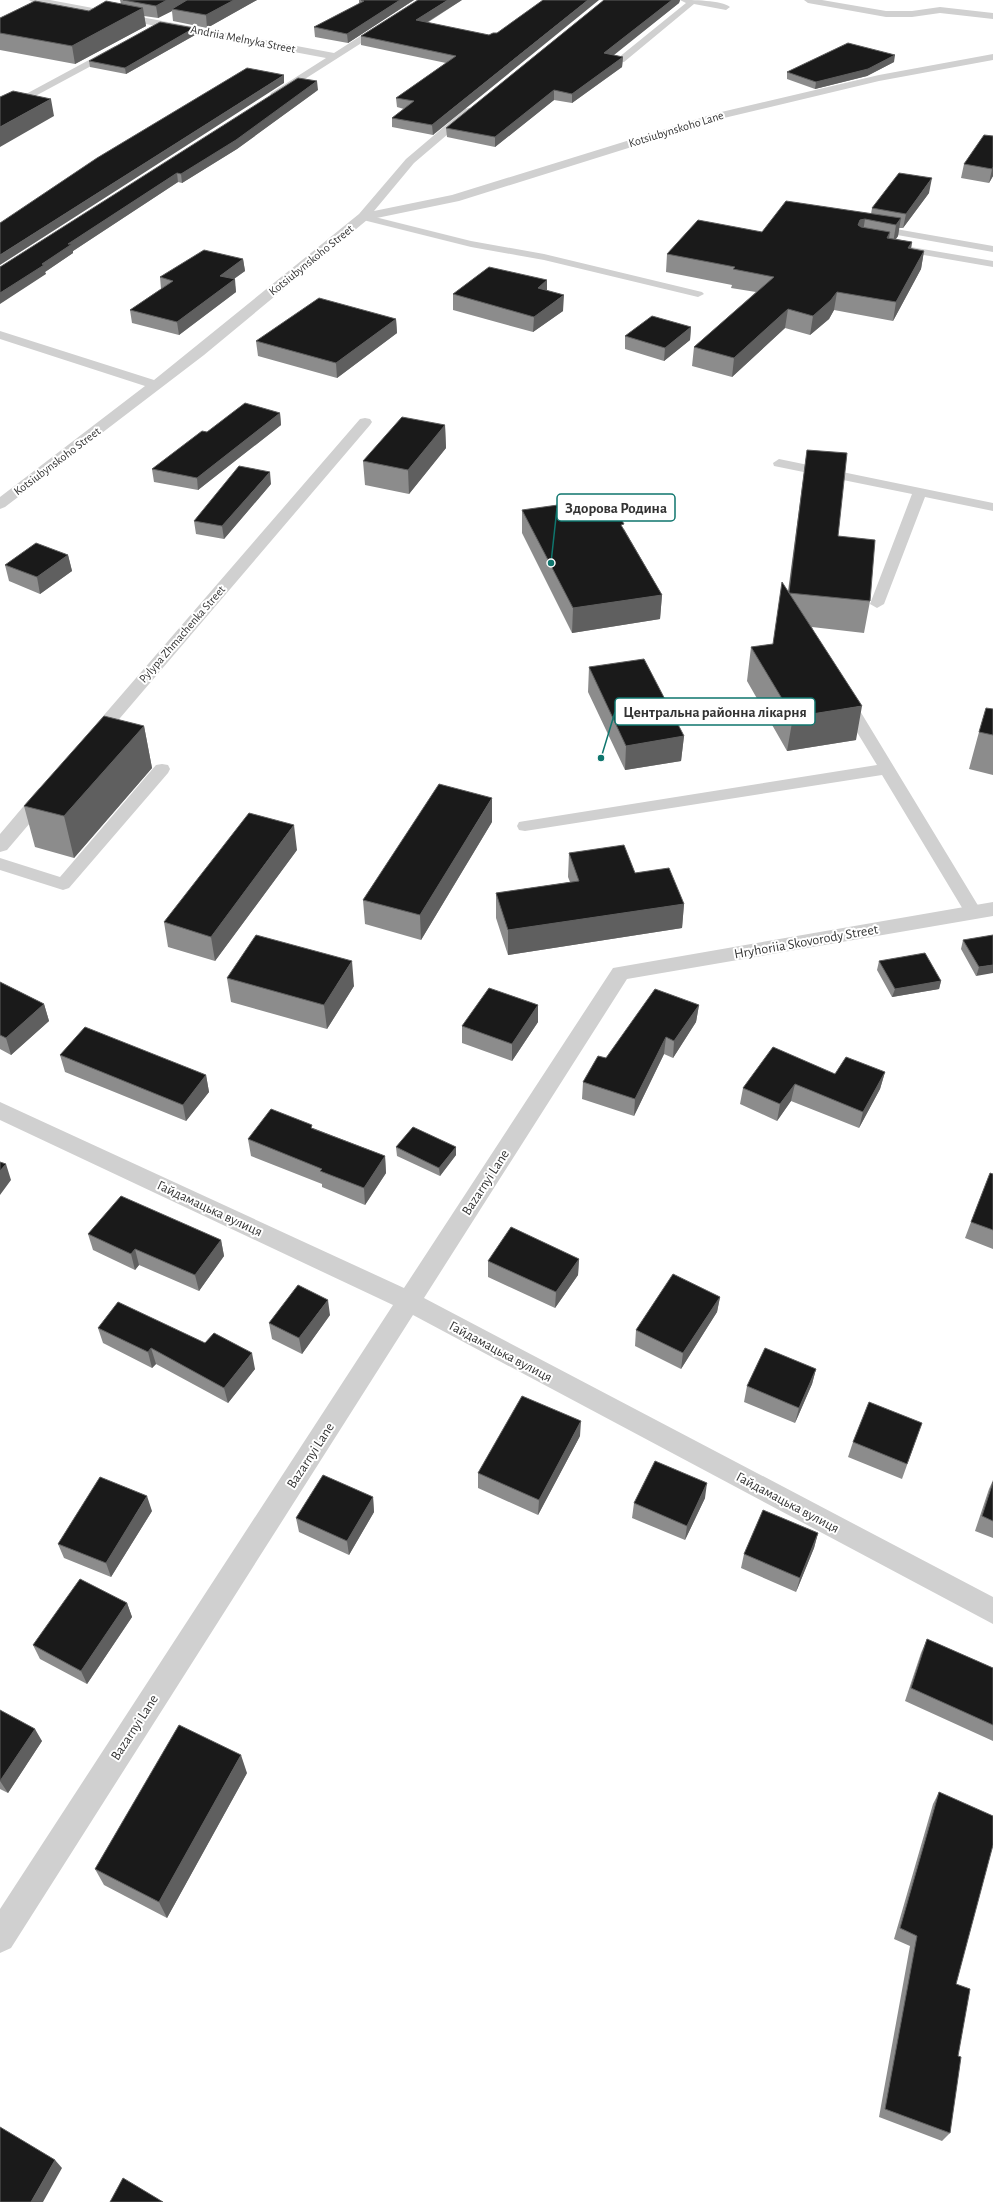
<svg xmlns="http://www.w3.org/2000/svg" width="993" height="2202" viewBox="0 0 993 2202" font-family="'Alegreya Sans',sans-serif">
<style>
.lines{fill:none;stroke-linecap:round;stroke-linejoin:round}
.service{fill:#d0d0d0;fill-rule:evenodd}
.minor{fill:#d0d0d0;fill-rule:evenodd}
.wall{fill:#8c8c8c}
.shaded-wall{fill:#5f5f5f}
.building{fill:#1a1a1a;stroke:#5f5f5f}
.labels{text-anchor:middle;stroke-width:4;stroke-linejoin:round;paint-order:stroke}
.far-street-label{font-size:12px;fill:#333;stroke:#fff}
.street-label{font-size:14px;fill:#333;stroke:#fff}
.leader{fill:none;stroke:#0f766e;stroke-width:1.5}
.callout-dot{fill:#0f766e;stroke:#fff;stroke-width:1.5}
.callout{fill:#fff;stroke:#0f766e;stroke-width:1.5}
.callout-label{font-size:15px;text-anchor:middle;font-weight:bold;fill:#333}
</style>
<rect width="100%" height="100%" fill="#fff"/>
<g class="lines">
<path class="service" d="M680,0C691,0 722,0 730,7L726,10L694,4L624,62H618V58L686,3Z
M804,0H822L886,11H912L940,7L993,13V19L940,13L912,17H886L808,3Z
M363,214L471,241L544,254L702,292L704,294L698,297L544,260L471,247L359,219L358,217L359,215Z
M873,225L993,246V252L869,230L868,228Z
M899,245L993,261V267L895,250L894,248L895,246Z
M779,459L993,503V511L925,497L884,604L877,608L870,604L912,494L774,466L773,463Z
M846,696L851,698L854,701L982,912L979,916L973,918L967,916L882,775L525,831L519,830L517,826L519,822L525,821L877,765L838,701L841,698Z
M162,764L168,765L170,769L168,773L69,888L63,890L0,870V858L60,877L156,765Z"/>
<path class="minor" d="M29,0H50L334,53L417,0H429L275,98L270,95L271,93L326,58L34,3Z
M115,46L119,47V51L0,115V108Z
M993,54V60L879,81L724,118L459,201L367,220L204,355L5,507L0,509V497L145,386L0,339V331L154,380L359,214L406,159L465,109L469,108L475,111L414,163L374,211L452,195L717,113L879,75Z
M365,418L370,419L372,422L370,425L97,745L91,747L85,745L82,741L85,737L360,419Z
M46,786L53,788L55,792L53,796L7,850L0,852V834L39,788Z
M993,902V916L627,979L424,1298L993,1597V1624L413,1315L11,1948L0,1953V1909L393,1305L0,1120V1102L404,1288L613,968Z"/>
</g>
<path class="wall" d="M120,0H257L207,28L173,21L172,11L158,18L144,16L146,26L75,64L0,50V18L89,11L121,4Z
M359,0H414L348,43L315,37L314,27L359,4Z
M462,0L427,23L489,35L433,135L392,127V118L404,109L397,107L396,98L446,63L361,45V36Z
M604,0H680L679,3L613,55L623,57L622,67L572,103L554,100L495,147L447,137L446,128Z
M194,28L195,35L126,74L90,67L89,61Z
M894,62L867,76L815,89L787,79V72Z
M318,90L237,149L182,183L178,182L73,251V253L45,272L46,274L0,267Z
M993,136V176L989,183L961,178L964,164Z
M929,193L903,228H899L898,236L896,239L912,242L911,249L924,251L921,269L893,321L834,310L829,319L810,335L785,328L732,377L692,366L694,347L756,292L731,288L732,285L666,272L667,254L762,232L871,214L872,208Z
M243,259L245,271L234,279L236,292L179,335L132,323L130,310L161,289L160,277Z
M547,280V290L563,311L533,332L453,310V294Z
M396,319L397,333L337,378L258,356L256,341Z
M691,327L690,340L664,361L625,349V336Z
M280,413L281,425L198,490L154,482L152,469L207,432Z
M445,425L446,448L409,494L365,485L363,461Z
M807,450L838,536L870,601L864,633L812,627L856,740L787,751L747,681L751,647L773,644L788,591Z
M271,484L224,539L196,534L194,521Z
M522,510L624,529L662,595L660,619L572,633L522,533Z
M68,555L72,571L40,594L9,581L5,565Z
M589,667L684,736L681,761L625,770L588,692Z
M993,709V775L969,769L979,732Z
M144,726L152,768L74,858L35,847L24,806Z
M492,822L421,940L365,924L363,900Z
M297,850L215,961L168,947L164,922Z
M569,853L635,873L684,904L682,928L508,955L496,918V893L570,882L568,877Z
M993,935L976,976L961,949L963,940Z
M879,961L941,981L939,989L892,997L877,970Z
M227,978L354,986L327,1029L231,1002Z
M0,982L44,1004L49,1021L11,1055L0,1049Z
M538,1005V1022L512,1061L462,1043V1026Z
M699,1005L696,1022L673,1058L664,1054L634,1116L582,1099L583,1082L606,1058Z
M60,1055L206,1075L209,1092L186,1121L65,1072Z
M885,1072L880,1089L859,1128L791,1101L777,1121L740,1104L743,1088L835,1074Z
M313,1128L385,1156L386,1173L365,1205L322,1187V1184L251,1156L248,1139Z
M396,1147H456V1155L440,1176L397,1156Z
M993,1174V1249L965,1238L971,1222Z
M88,1234L221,1240L224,1256L199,1291L139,1265L135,1270L93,1250Z
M579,1259L578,1275L555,1308L488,1277V1261Z
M720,1297L717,1312L681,1369L635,1346L636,1330Z
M330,1315L302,1354L272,1339L269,1323Z
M98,1328L255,1369L228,1403L156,1364L152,1368L103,1343Z
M816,1369L812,1384L795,1423L744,1402L747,1386Z
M922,1423L902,1479L848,1457L853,1442Z
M580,1436L538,1515L478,1488V1473Z
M993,1480V1538L975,1531L989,1489Z
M373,1497L374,1512L349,1555L299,1532L296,1518Z
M705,1498L685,1540L632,1518L634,1503Z
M152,1511L111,1577L64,1558L58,1544Z
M818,1533L814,1548L796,1592L741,1568L744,1554Z
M127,1603L132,1617L87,1684L40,1659L33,1645Z
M927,1639L993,1668V1741L905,1701L921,1653Z
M0,1710L42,1741L8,1793L0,1789Z
M247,1773L167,1918L104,1885L95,1869Z
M939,1792L956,1984L958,2056L950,2133L942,2141L879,2117L910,1946L894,1939L933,1804Z"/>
<path class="shaded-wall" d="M167,0H191L172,9V11L158,18L156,6Z
M234,0H257L207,28L206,15Z
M400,0H414L348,43L347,34Z
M448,0H462L416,29V20Z
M588,0H599L433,135L432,125Z
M672,0H680L679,3L604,63V53Z
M143,8L146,26L75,64L72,46Z
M194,28L195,35L126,74L125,68Z
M895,55L894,62L867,76L815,89L816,82Z
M623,57L622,67L572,103V94Z
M284,75V83L0,265V255Z
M317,81L318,90L237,149L182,183L181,174Z
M554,90V100L495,147V137Z
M51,99L54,116L0,147V127Z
M993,167V176L989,183L992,169Z
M177,173L178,182L73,251V253L45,272L46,274L0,304V293L42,264L68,244Z
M932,178L929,193L903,228L906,214Z
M901,218L898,236L893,243L896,225Z
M865,219L862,238L858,225L860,220Z
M890,232L887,251V238Z
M912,242L909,260L908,248Z
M924,251L921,269L893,321L896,302Z
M243,259L245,271L221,288L220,276Z
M235,279L236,292L179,335L177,322Z
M547,280V295L538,288Z
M837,292L834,310L829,319L810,335L813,316Z
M564,295L563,311L533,332L534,317Z
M788,309L785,328L732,377L734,358Z
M396,319L397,333L337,378L336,363Z
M691,327L690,340L664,361L665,348Z
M280,413L281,425L198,490L197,478Z
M445,425L446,448L409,494L408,470Z
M270,472L271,484L224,539L222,526Z
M68,555L72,571L40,594L37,577Z
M662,595L660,619L572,633L573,608Z
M862,706L856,740L787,751L793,717Z
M144,726L152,768L74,858L64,816Z
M684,736L681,761L625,770L626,746Z
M492,798V822L421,940L420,915Z
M294,825L297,850L215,961L211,937Z
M684,904L682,928L508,955V930Z
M352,961L354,986L327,1029L324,1005Z
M993,965V973L976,976L979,967Z
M941,981L939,989L892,997L895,989Z
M44,1004L49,1021L11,1055L6,1038Z
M538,1005V1022L512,1061V1044Z
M699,1005L696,1022L673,1058L674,1041Z
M666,1037L664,1054L634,1116L635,1099Z
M885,1072L880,1089L859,1128L863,1112Z
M206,1075L209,1092L186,1121L183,1105Z
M795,1084L791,1101L777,1121L780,1104Z
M456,1147V1155L440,1176L439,1168Z
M385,1156L386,1173L365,1205L364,1188Z
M6,1164L11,1180L0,1195V1171Z
M221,1240L224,1256L199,1291L195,1275Z
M135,1249L139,1265L135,1270L131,1254Z
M579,1259L578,1275L555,1308L556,1292Z
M720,1297L717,1312L681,1369L683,1353Z
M328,1300L330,1315L302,1354L299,1338Z
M151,1348L156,1364L152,1368L148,1352Z
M252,1353L255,1369L228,1403L224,1388Z
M816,1369L812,1384L795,1423L799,1408Z
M581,1421L580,1436L538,1515L539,1500Z
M707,1483L705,1498L685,1540L687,1526Z
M147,1496L152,1511L111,1577L106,1563Z
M373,1497L374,1512L349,1555L347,1541Z
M818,1533L814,1548L796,1592L800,1578Z
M127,1603L132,1617L87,1684L81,1671Z
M35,1729L42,1741L8,1793L0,1781Z
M241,1755L247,1773L167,1918L159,1902Z
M55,2160L62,2168L43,2202H31Z"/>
<path class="building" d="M123,0H167L156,6Z
M187,0H234L206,15L172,9Z
M361,0H400L347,34L314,27L364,1Z
M418,0H448L416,20L489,35L493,33H497L543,0H588L432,125L392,118L414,101L396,98L456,56L361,36Z
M604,0H672L604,53L623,57L572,94L554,90L495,137L446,128Z
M35,1L89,11L106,1L143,8L72,46L0,33V18Z
M160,22L194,28L125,68L89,61Z
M848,43L895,55L868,69L816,82L787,72Z
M247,68L284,75L0,255V223L97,158Z
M298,78L317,81L236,140L181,174L177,173L68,244H72L42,264L44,265L0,293V267Z
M13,91L51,99L0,127V97Z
M984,135L993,136V167L992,169L964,164Z
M899,173L932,178L906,214L872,208Z
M786,201L901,218L896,225L865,219L860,220L858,225L861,227L890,232L887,238L912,242L908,248L924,251L896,302L837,292L831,300L813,316L788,309L734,358L694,347L774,277L733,269L735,267L667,254L698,220L762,232Z
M204,250L243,259L220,276L235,279L177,322L130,310L173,281L160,277Z
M489,267L547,280L538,288L564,295L534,317L453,294Z
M319,298L396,319L336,363L256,341Z
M652,316L691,327L665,348L625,336Z
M245,403L280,413L197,478L152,469L202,431L207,432Z
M402,417L445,425L408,470L363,461Z
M807,450L847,453L838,536L875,540L870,601L789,593V592Z
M239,466L270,472L222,526L194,521Z
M608,498L624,524L621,525L662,595L573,608L522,510Z
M36,543L68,555L37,577L5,565Z
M782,582L862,706L793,717L751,647L773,644Z
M644,659L684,736L626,746L589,667Z
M986,708L993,709V735L979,732Z
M104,716L144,726L64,816L24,806Z
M439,784L492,798L420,915L363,900Z
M249,813L294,825L211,937L164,922Z
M624,845L635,873L669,868L684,904L508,930L496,893L579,881L569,853Z
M256,935L352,961L324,1005L227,978Z
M993,935V965L979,967L963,940Z
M925,953L941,981L895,989L879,961Z
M0,982L44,1004L6,1038L0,1035Z
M489,988L538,1005L512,1044L462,1026Z
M655,989L699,1005L674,1041L666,1037L635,1099L583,1082L598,1056L606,1058Z
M85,1027L206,1075L183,1105L60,1055Z
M773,1047L835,1074L846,1057L885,1072L863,1112L795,1084L780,1104L743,1088Z
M271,1109L312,1125L311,1128L385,1156L364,1188L320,1171L322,1169L248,1139Z
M413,1127L456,1147L439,1168L396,1147Z
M0,1162L6,1164L0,1171Z
M990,1173L993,1174V1230L971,1222Z
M121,1196L221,1240L195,1275L135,1249L131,1254L88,1234Z
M511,1227L579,1259L556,1292L488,1261Z
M673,1274L720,1297L683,1353L636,1330Z
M298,1285L328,1300L299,1338L269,1323Z
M118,1302L205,1343L214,1333L252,1353L224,1388L151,1348L148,1352L98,1328Z
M765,1348L816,1369L799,1408L747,1386Z
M522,1396L581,1421L539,1500L478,1473Z
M869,1402L922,1423L907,1464L853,1442Z
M655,1461L707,1483L687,1526L634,1503Z
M323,1475L373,1497L347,1541L296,1518Z
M100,1477L147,1496L106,1563L58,1544Z
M993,1482V1521L982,1516Z
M763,1510L818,1533L800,1578L744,1554Z
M80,1579L127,1603L81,1671L33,1645Z
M927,1639L993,1668V1725L911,1688Z
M0,1710L35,1729L0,1781Z
M179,1725L241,1755L159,1902L95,1869Z
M939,1792L993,1816V1845L956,1984L970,1989L958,2056L961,2057L950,2133L885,2109L917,1936L900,1928Z
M0,2127L55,2160L31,2202H0Z
M123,2178L163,2202H110Z"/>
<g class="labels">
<g class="far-street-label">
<text transform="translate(243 39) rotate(11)" y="4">Andriia Melnyka Street</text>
<text transform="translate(676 129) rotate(-17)" y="4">Kotsiubynskoho Lane</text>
<text transform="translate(311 260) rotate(-39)" y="4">Kotsiubynskoho Street</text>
<text transform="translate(57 461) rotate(-37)" y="4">Kotsiubynskoho Street</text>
<text transform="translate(182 634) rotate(-49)" y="4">Pylypa Zhmachenka Street</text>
</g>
<g class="street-label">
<text transform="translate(806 941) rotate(-10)" y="5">Hryhoriia Skovorody Street</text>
<text transform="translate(485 1182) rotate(-57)" y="5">Bazarnyi Lane</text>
<text transform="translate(210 1208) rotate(25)" y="5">Гайдамацька вулиця</text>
<text transform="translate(501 1351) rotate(28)" y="5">Гайдамацька вулиця</text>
<text transform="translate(310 1455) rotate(-57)" y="5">Bazarnyi Lane</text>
<text transform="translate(788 1502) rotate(28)" y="5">Гайдамацька вулиця</text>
<text transform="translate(134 1727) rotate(-57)" y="5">Bazarnyi Lane</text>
</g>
</g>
<path class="leader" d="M551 563L557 508M601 758L615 712"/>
<g class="callout-dot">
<circle cx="551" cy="563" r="4"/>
<circle cx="601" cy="758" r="4"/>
</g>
<g class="callout">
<rect x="557" y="494" width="118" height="27" rx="4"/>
<rect x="615" y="698" width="200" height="27" rx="4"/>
</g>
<g class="callout-label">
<text x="616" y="513">Здорова Родина</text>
<text x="715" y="717">Центральна районна лікарня</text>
</g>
</svg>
